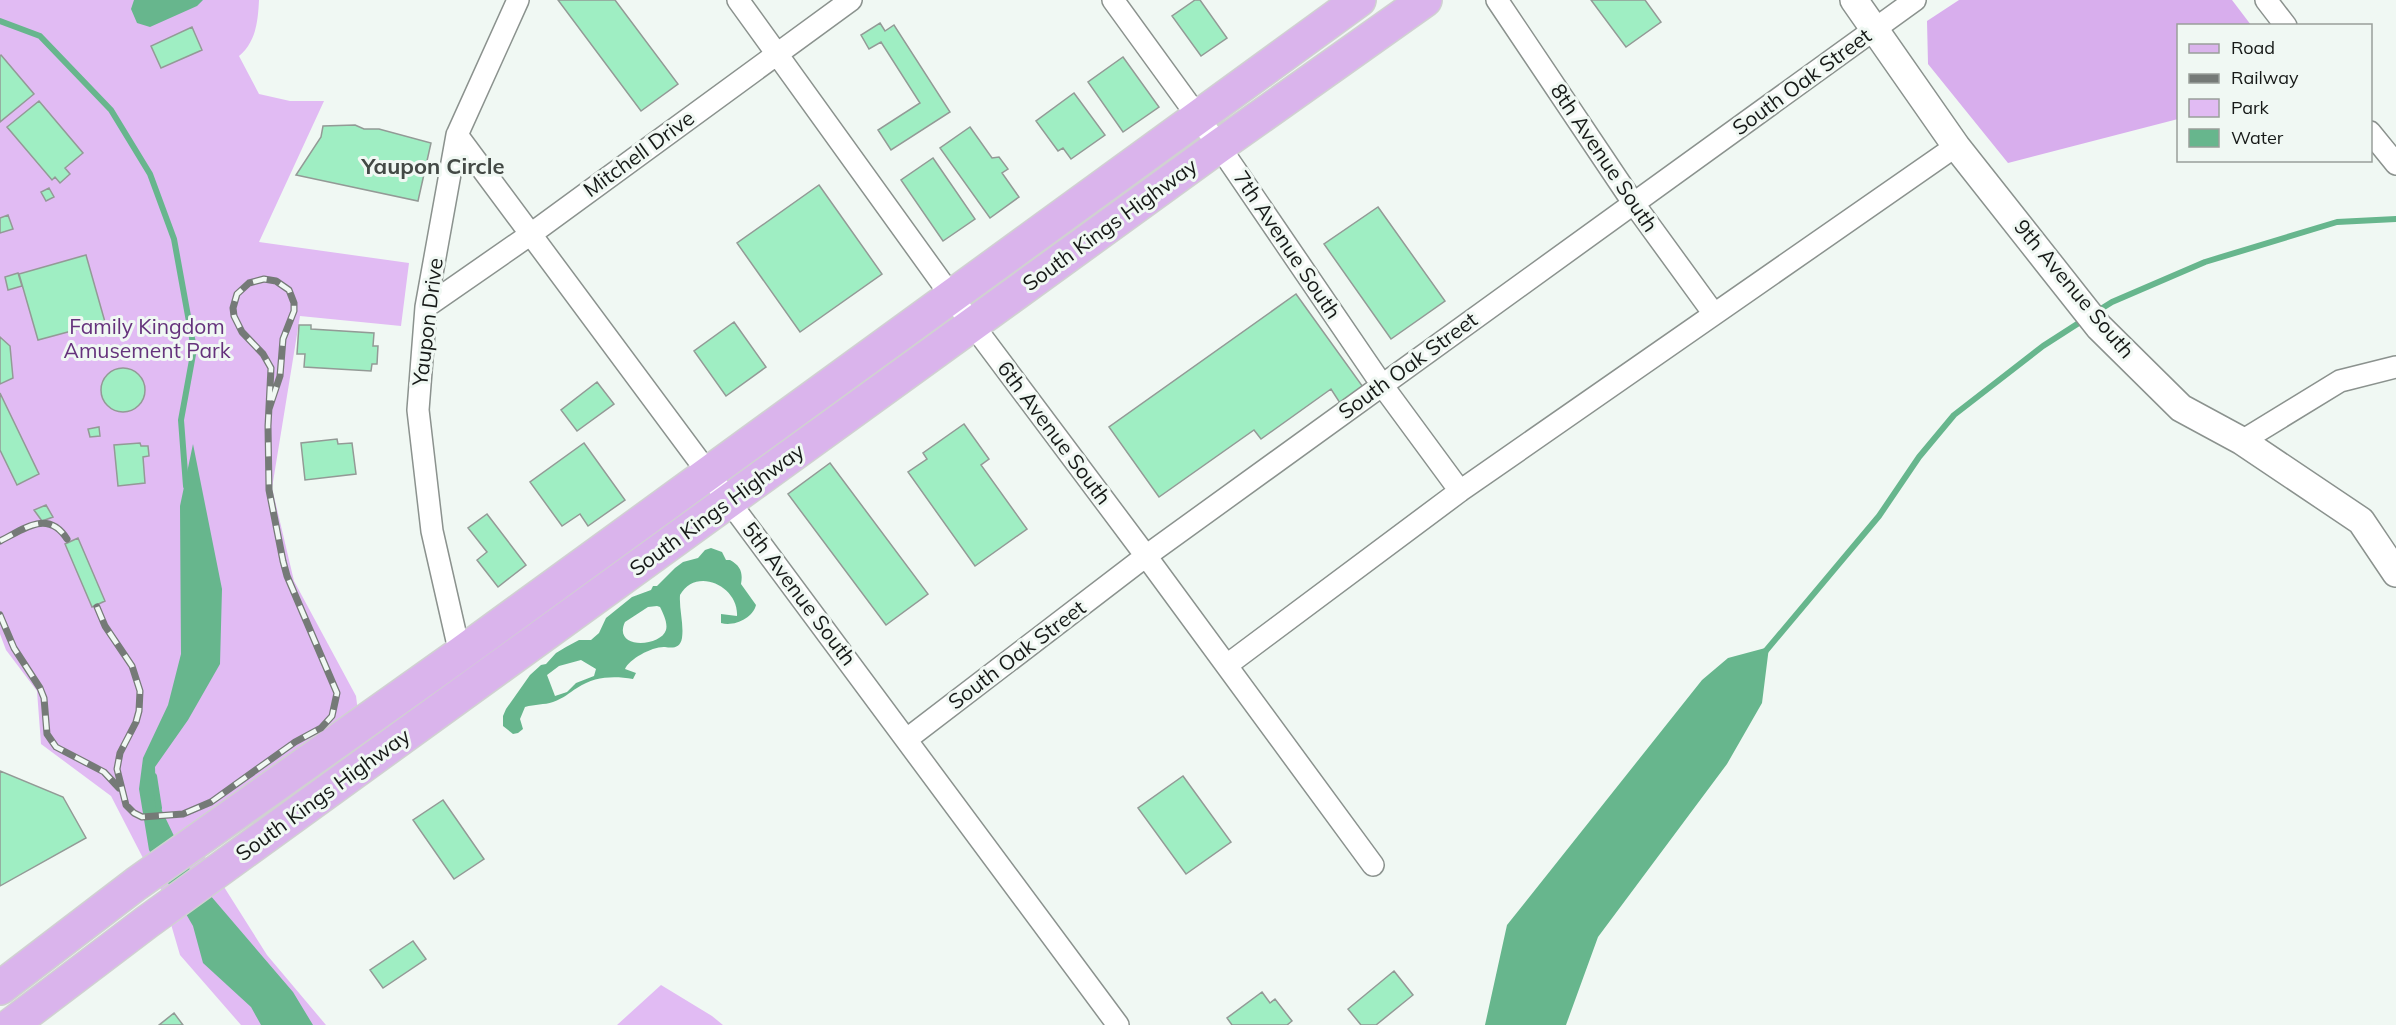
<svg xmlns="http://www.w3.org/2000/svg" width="2396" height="1025" viewBox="0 0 2396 1025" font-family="Mulish,sans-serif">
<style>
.green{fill:#e1bbf3}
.forest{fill:#d8aeed}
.water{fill:#67b68d;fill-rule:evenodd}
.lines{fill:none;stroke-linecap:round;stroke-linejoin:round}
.stream{stroke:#67b68d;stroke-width:6}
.building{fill:#9feec3;stroke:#939a96;stroke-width:1.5}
.minor-casing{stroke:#8b928e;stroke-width:24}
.tertiary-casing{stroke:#8b928e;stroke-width:30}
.primary-casing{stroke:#d0d1d1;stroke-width:36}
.minor{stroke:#fff;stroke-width:21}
.tertiary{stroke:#fff;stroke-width:27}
.primary{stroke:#dab4ec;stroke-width:33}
.rail-casing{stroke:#757a77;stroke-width:7}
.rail{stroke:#f0f8f3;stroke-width:4.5;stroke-dasharray:14;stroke-linecap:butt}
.labels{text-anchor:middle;stroke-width:6;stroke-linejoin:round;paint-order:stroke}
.street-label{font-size:21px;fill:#161917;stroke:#f0f8f3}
.park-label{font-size:21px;fill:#65327c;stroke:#f0f8f3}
.neighbourhood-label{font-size:22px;font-weight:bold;fill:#434945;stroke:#f0f8f3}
</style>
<rect width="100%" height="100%" fill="#f0f8f3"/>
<path class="green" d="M0,0H259C258,21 256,42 239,56L259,94L290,101H324L259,242L409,263L401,326L300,316L272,488L294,581L356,696L358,712L188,830L267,955L326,1025H241L180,955L151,856L144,860L111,796L41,744L37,691L6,650L0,634Z
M661,985L712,1016L723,1025H617Z"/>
<path class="forest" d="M1959,0H2232L2251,25L2178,26V119L2008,163L1928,64L1927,21Z"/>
<path class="water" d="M134,0H203L197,6L150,27L137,23L131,9Z
M193,444L222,589L220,664L188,720L155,767L156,798L192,874L293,992L313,1025H261L251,1007L203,963L193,926L149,850L139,789L143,758L168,705L181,654L180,506Z
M711,548L722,552L726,560H730C741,566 743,573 741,584L756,605C753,618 734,627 721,623V614L737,616C739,586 696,566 680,595C679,609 684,624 682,638C680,649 672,648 665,647C653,646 629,659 625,669L636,673L633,679C614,676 595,676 577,688C569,693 564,698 553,702C544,705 535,704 525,707L520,719L523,729L518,733L513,734L503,726V716L506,709L530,675L541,665L546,664L556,653L566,647L579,640H591L599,633L606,618L632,597L651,590L653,586H657L675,568L683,562L698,558L705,550ZM657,606L660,607C663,613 668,623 666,630C661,647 612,650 625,622L648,607ZM581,660L596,669L594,676L576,683L567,692L555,696L547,675L559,666Z
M1769,647L1762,703L1727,764L1598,937L1566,1025H1485L1507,925L1702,680L1728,658Z"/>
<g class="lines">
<path class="stream" d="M0,21L40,36L111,110L150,174L174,239L194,349L181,420L186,486
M2096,312L2112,302L2205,262L2337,222L2396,219
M1764,653L1879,516L1919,457L1954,415L2043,346L2085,319
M154,776L159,808"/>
</g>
<path class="building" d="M558,0H615L678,84L641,111Z
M1195,0H1200L1227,38L1201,56L1172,16Z
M1591,0H1645L1661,22L1626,47Z
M880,23L885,31L894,25L950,112L891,150L878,130L920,103L881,42L869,49L861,35Z
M192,27L202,50L161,68L151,46Z
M1,55L34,94L0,122V56Z
M1123,57L1159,107L1123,132L1088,82Z
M1074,93L1105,135L1071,159L1063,148L1058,151L1036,121Z
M39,101L83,153L65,168L70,174L60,183L55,177L52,180L7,127Z
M355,125L364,129H379L431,143L418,201L296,175L321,137L323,126Z
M970,127L992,158L999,157L1008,169L1002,173L1019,197L990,218L940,148Z
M933,158L975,219L943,241L901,180Z
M819,185L882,274L800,332L737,243Z
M49,188L54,197L46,201L41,192Z
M1378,207L1445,301L1391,339L1324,244Z
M8,215L13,229L0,233V218Z
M86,255L105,322L38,340L19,274Z
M18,273L22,286L8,290L5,277Z
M1296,294L1363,387L1340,403L1331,389L1261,439L1254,430L1159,497L1109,427Z
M734,322L766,367L726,396L694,351Z
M299,325H311V329L374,333L373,346H378L377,364H372L371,371L304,367L305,354H297Z
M0,337L10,346L13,378L0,384Z
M101 390a22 22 0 1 1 44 0a22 22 0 1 1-44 0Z
M597,382L614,404L577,431L561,410Z
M0,393L39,474L17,485L0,450Z
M964,424L989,459L981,465L1027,529L975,566L908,472L927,459L923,453Z
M99,427L100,436L90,437L88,429Z
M337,439L338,444L352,443L356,474L305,480L301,443Z
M140,443L141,446H148L149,456L143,457L145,483L118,486L114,445Z
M584,443L625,500L588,526L580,514L562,526L530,482Z
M830,463L928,594L886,625L788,494Z
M46,505L53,517L42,521L34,510Z
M487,514L526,565L498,587L477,560L487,552L468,528Z
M78,538L105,601L92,607L65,544Z
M0,771L63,797L86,838L0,886Z
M1183,776L1231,842L1186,874L1138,808Z
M443,800L484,859L454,879L413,820Z
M413,941L426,959L383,988L370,970Z
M1394,971L1413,995L1376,1025H1361L1348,1009Z
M1262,992L1270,1003L1275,999L1292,1021L1287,1025H1232L1227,1018Z
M174,1013L183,1025H159Z"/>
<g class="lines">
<g class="minor-casing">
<path id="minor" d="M738,0L952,297L1146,556L1373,865
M1113,0L1219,146L1382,385L1460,491
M1497,0L1634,204L1714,314
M2266,0L2286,26
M2370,132L2396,164
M457,135L1118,1025
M426,307L531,234L851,0
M2242,441L2340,381L2396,367
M460,654L432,531L418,410L426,307L457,135L518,0
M1227,665L1460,491L1956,146
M907,739L1146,556L1915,0"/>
</g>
<g class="tertiary-casing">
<path id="tertiary" d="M1854,0L1956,146L2099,327L2181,408L2242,441L2361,521L2396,573"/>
</g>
<g class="primary-casing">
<path id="primary" d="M0,988L136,884L460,654L1359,0
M11,1025L147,922L1219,146L1425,0"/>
</g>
<use href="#minor" class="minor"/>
<use href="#tertiary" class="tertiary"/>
<use href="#primary" class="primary"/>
<g class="rail-casing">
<path id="rail" d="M0,541C24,529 48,509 67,539
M97,607L105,626L132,666L140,691L139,711L136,722L120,753L117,769L126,805L134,813L142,817L183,814L211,802L295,742L321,728L332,716L337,693L287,576L283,561L269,490L268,426L271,368L263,354L242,332L234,316L233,308L237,294L249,283L264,279L276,281L289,290L294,303V311L283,339L280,376L269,409
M0,615L14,648L40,688L44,698L47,734L56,747L104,772L119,788"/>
</g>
<use href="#rail" class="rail"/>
</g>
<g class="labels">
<g class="street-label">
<text transform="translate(1802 82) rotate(-36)" y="7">South Oak Street</text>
<text transform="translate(639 154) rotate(-36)" y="7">Mitchell Drive</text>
<text transform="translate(1604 158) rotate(56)" y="7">8th Avenue South</text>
<text transform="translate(1110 225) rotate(-36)" y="7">South Kings Highway</text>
<text transform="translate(1287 245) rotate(56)" y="7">7th Avenue South</text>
<text transform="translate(2074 289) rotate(50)" y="7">9th Avenue South</text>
<text transform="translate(428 322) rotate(-83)" y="7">Yaupon Drive</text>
<text transform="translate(1408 366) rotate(-36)" y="7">South Oak Street</text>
<text transform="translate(1054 433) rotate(53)" y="7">6th Avenue South</text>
<text transform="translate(717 510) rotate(-36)" y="7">South Kings Highway</text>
<text transform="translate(799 594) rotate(53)" y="7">5th Avenue South</text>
<text transform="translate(1017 655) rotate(-37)" y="7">South Oak Street</text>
<text transform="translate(323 795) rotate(-36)" y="7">South Kings Highway</text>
</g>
<g class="park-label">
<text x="147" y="334">Family Kingdom<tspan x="147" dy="24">Amusement Park</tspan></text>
</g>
<g class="neighbourhood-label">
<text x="433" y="174">Yaupon Circle</text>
</g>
</g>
<rect x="2177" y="24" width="195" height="138" fill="#f0f8f3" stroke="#999f9b" stroke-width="1.5"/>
<rect x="2189" y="44" width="30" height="9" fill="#dab4ec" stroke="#999f9b" stroke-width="1.5"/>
<text x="2231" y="54" font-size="18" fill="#161917">Road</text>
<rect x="2189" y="74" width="30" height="9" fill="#757a77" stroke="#999f9b" stroke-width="1.5"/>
<text x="2231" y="84" font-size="18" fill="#161917">Railway</text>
<rect x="2189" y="99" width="30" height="18" fill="#e1bbf3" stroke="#999f9b" stroke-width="1.5"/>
<text x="2231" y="114" font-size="18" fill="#161917">Park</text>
<rect x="2189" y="129" width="30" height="18" fill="#67b68d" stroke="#999f9b" stroke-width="1.5"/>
<text x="2231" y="144" font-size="18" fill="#161917">Water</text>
</svg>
